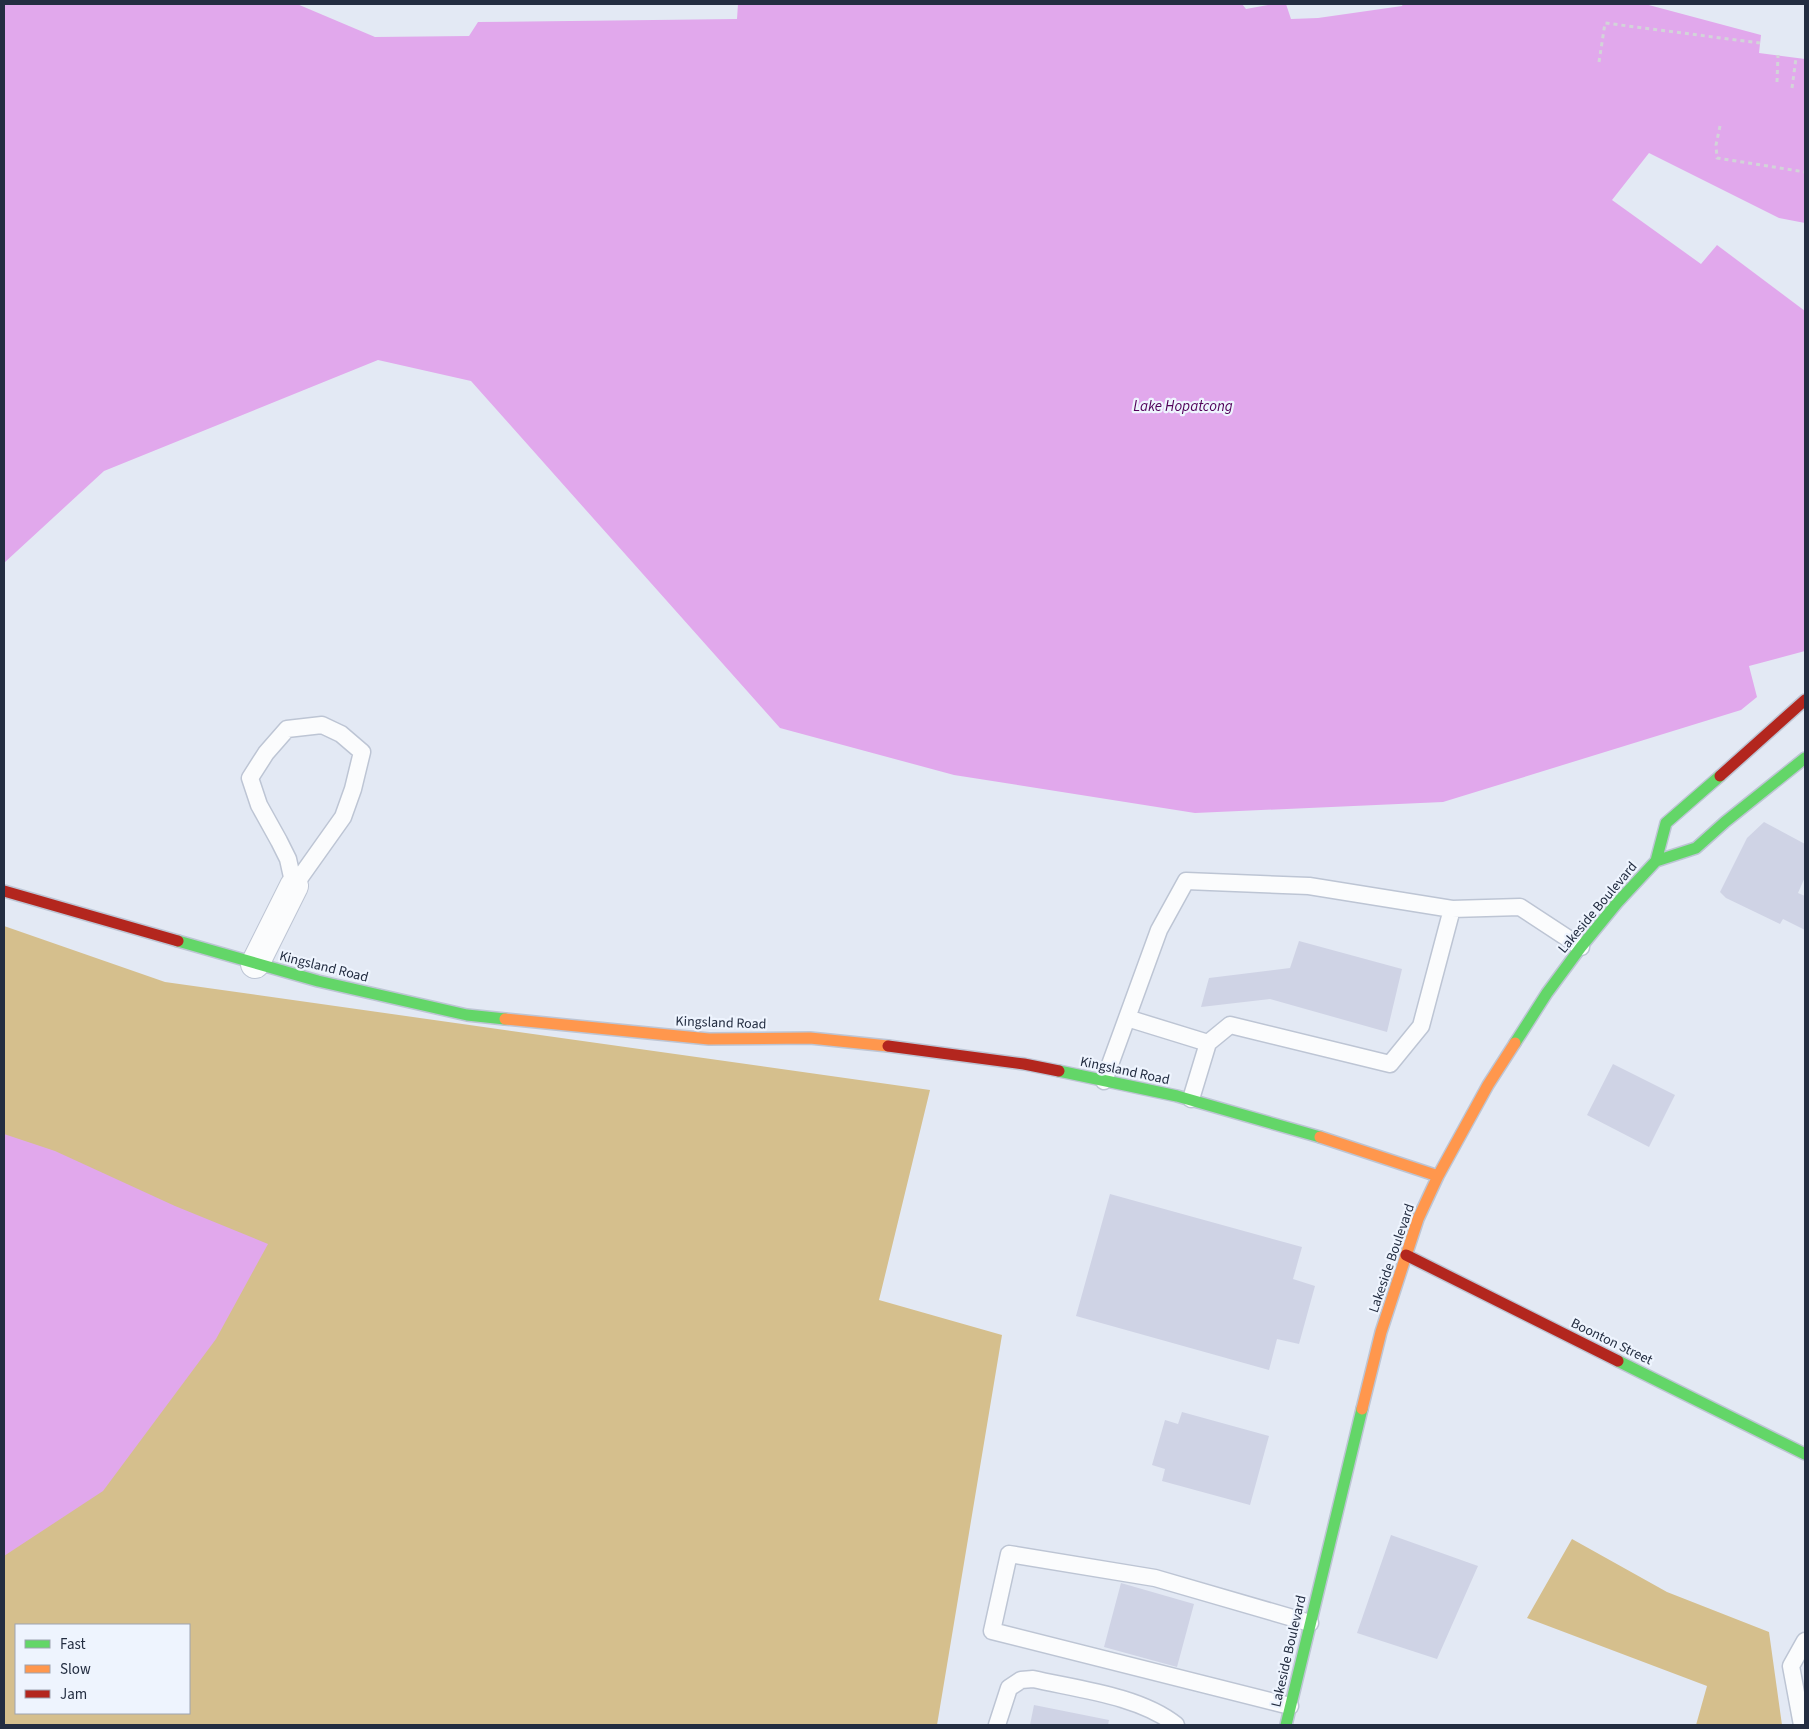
<svg xmlns="http://www.w3.org/2000/svg" width="1809" height="1729" viewBox="0 0 1809 1729" font-family="'Source Sans 3',sans-serif">
<style>
.forest{fill:#d5bf8d;fill-rule:evenodd}
.water{fill:#e1a8ec}
.building{fill:#cfd3e5}
.lines{fill:none;stroke-linecap:round;stroke-linejoin:round}
.lane-casing{stroke:#bdc5d4;stroke-width:19}
.street-casing{stroke:#bdc5d4;stroke-width:30}
.fast-casing{stroke:#bdc5d4;stroke-width:14}
.slow-casing{stroke:#bdc5d4;stroke-width:14}
.jam-casing{stroke:#bdc5d4;stroke-width:14}
.path{stroke:#d2d4d8;stroke-width:3;stroke-dasharray:4 4;stroke-linecap:butt}
.lane{stroke:#fbfcfd;stroke-width:16}
.street{stroke:#fbfcfd;stroke-width:28}
.fast{stroke:#63d668;stroke-width:11}
.slow{stroke:#ff974d;stroke-width:11}
.jam{stroke:#b3261e;stroke-width:11}
.labels{text-anchor:middle;stroke-width:4.5;stroke-linejoin:round;paint-order:stroke}
.street-label{font-size:14px;fill:#232d41;stroke:#eef4fe}
.water-label{font-size:15px;font-style:italic;fill:#510059;stroke:#eef4fe}
</style>
<rect width="100%" height="100%" fill="#e3e9f4"/>
<path class="forest" d="M4,926L165,982L930,1090L879,1300L1002,1335L937,1725H4ZM16,1625H189V1713H16Z
M1572,1539L1667,1592L1769,1632L1782,1725H1696L1707,1686L1527,1618Z"/>
<path class="water" d="M4,4H297L375,37L469,36L478,22L737,19L738,4H1242L1246,9L1274,4H1286L1291,19L1318,18L1402,6L1403,4H1645L1761,35L1759,53L1805,59V223L1779,218L1649,153L1612,200L1701,264L1717,245L1805,311V651L1749,666L1757,697L1741,710L1443,802L1195,813L954,775L780,728L471,381L378,360L104,471L4,563Z
M4,1134L55,1151L175,1206L268,1244L216,1339L103,1491L4,1556Z"/>
<path class="building" d="M1764,822L1805,844V877L1798,893L1805,896V930L1783,919L1780,924L1726,898L1720,892L1747,838Z
M1299,941L1402,969L1387,1032L1270,999L1201,1007L1209,978L1290,968Z
M1613,1064L1675,1095L1649,1147L1587,1115Z
M1110,1194L1302,1247L1293,1279L1315,1286L1299,1344L1277,1339L1269,1370L1076,1316Z
M1182,1412L1269,1436L1250,1505L1162,1481L1165,1469L1152,1465L1165,1420L1178,1424Z
M1391,1535L1478,1566L1437,1659L1357,1633Z
M1121,1583L1194,1604L1177,1667L1104,1647Z
M1034,1705L1109,1720L1108,1725H1030Z"/>
<g class="lines">
<g class="lane-casing">
<path id="lane" d="M322,725L341,734L362,752L353,789L343,817L294,886L288,859L279,841L259,805L250,778L266,753L287,729Z
M1127,1018L1208,1043
M1104,1081L1159,930L1186,881L1309,886L1452,909L1520,907L1581,947
M1191,1099L1208,1043L1230,1025L1390,1064L1421,1026L1452,909
M1290,1706L992,1631L1009,1554L1155,1578L1310,1623
M997,1725L1009,1688L1021,1680L1033,1679C1077,1689 1140,1696 1176,1725
M1802,1725L1791,1666L1805,1641"/>
</g>
<g class="street-casing">
<path id="street" d="M255,964L294,886"/>
</g>
<g class="fast-casing">
<path id="fast" d="M1656,861L1696,848L1725,822L1805,758
M178,941L318,981L467,1015L505,1019
M1515,1043L1547,993L1581,947L1617,903L1656,861L1666,823L1720,776
M1059,1071L1177,1096L1320,1137
M1618,1361L1805,1454
M1286,1725L1362,1409"/>
</g>
<g class="slow-casing">
<path id="slow" d="M505,1019L709,1039L810,1038L888,1046
M1320,1137L1438,1176
M1362,1409L1381,1332L1418,1219L1438,1176L1488,1085L1515,1043"/>
</g>
<g class="jam-casing">
<path id="jam" d="M1720,776L1805,700
M4,891L178,941
M888,1046L1024,1064L1059,1071
M1406,1255L1618,1361"/>
</g>
<path class="path" d="M1599,62L1605,23L1760,43
M1777,82L1778,55
M1792,88L1796,58
M1720,126L1716,145L1717,158L1805,172"/>
<use href="#lane" class="lane"/>
<use href="#street" class="street"/>
<use href="#fast" class="fast"/>
<use href="#slow" class="slow"/>
<use href="#jam" class="jam"/>
</g>
<g class="labels">
<g class="street-label">
<text transform="translate(1597 907) rotate(-50)" y="5">Lakeside Boulevard</text>
<text transform="translate(324 966) rotate(14)" y="5">Kingsland Road</text>
<text transform="translate(721 1022) rotate(2)" y="5">Kingsland Road</text>
<text transform="translate(1125 1070) rotate(12)" y="5">Kingsland Road</text>
<text transform="translate(1391 1258) rotate(-71)" y="5">Lakeside Boulevard</text>
<text transform="translate(1612 1341) rotate(26)" y="5">Boonton Street</text>
<text transform="translate(1288 1651) rotate(-77)" y="5">Lakeside Boulevard</text>
</g>
<g class="water-label">
<text x="1183" y="411">Lake Hopatcong</text>
</g>
</g>
<rect width="1809" height="1729" fill="none" stroke="#232d41" stroke-width="10"/>
<rect x="15" y="1624" width="175" height="90" fill="#eef4fe" stroke="#9da4b2"/>
<rect x="25" y="1640" width="25" height="8" fill="#63d668" stroke="#9da4b2"/>
<text x="60" y="1649" font-size="15" fill="#232d41">Fast</text>
<rect x="25" y="1665" width="25" height="8" fill="#ff974d" stroke="#9da4b2"/>
<text x="60" y="1674" font-size="15" fill="#232d41">Slow</text>
<rect x="25" y="1690" width="25" height="8" fill="#b3261e" stroke="#9da4b2"/>
<text x="60" y="1699" font-size="15" fill="#232d41">Jam</text>
</svg>
